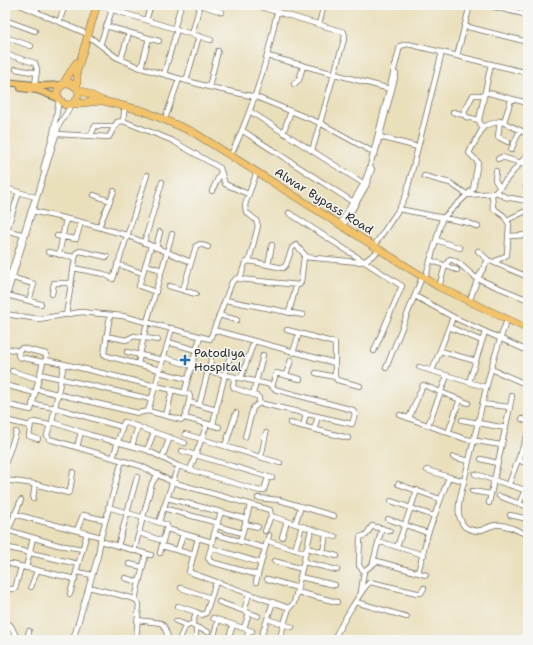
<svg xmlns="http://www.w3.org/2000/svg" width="533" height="645" viewBox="0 0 533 645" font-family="'Shantell Sans',sans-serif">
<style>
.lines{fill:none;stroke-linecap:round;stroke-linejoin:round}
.minor-casing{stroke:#6e6a5d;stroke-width:6}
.major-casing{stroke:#6e6a5d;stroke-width:8}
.highway-casing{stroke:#6e6a5d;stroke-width:8}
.minor{stroke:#fff;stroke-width:4.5}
.major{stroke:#f2c36a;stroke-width:6}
.highway{stroke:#f2c36a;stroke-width:7}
.poi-dot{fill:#1f6fb2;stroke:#f6f6f2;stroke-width:1.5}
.labels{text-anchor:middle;stroke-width:3;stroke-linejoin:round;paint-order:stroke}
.street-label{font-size:12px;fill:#2b2b2b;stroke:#f6f6f2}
.poi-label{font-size:12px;fill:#2b2b2b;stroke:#f6f6f2;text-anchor:start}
</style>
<rect width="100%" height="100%" fill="#f6f6f2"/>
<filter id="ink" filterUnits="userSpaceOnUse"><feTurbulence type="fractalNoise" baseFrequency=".025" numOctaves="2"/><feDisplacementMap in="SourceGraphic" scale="8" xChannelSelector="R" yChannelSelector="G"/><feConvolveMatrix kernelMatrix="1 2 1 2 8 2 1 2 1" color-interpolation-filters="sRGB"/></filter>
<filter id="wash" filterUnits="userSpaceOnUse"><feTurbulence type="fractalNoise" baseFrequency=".012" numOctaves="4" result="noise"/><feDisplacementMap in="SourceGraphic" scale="16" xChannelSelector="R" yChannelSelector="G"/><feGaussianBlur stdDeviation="0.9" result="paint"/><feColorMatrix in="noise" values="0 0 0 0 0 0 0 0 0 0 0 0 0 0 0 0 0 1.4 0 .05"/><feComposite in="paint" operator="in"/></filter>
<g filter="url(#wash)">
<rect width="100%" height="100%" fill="#eadfbb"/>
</g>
<g filter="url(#ink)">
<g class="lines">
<g class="minor-casing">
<path id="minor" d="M20,5L85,33
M97,5L211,40
M201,5L222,12
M254,5L344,32L345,36L312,151
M486,5L528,15
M36,12L38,5
M5,20L35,31
M146,20L151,5
M59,22L65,5
M319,24L324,5
M106,26L159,41
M464,26L528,42
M174,29L181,5
M192,34L200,5
M87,35L116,57L138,67L209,87L256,97L320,123L373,152
M5,37L31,46
M100,45L112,10
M5,54L35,63L37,69L35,85
M268,56L390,89
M457,56L470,5
M121,59L129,33
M141,68L149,38
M16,69L37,73
M164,74L177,29
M186,81L199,36
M294,84L299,80L303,66
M209,87L218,51
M485,92L528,103
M125,105L123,121L171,140L220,168L225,184L248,194
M251,112L366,185
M453,112L464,115
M165,119L179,79
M479,120L466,117L464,112L473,95H483
M500,121L498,137L508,142
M504,122L511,100
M484,126H481L479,120L491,64
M243,131L353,202
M283,133L291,111
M57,134L109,137L117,122L123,121
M91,135L95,126H116
M380,137L418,147
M511,150L520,130
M375,154L396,74
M231,155C254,107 267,63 277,12
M498,159L502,157L528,165
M43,169L53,134L59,100
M496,171L495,180L500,188
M424,176L450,183L468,195L495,193L528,154
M526,187L528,183
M5,188L35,197
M212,191L221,172
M497,192L505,197L528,201
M492,194L493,208L504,216L509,224L507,255L494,262
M94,195L110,201
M399,209L469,223L478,227
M32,211L81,222L126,235L191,262
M289,213L402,286L374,351
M507,220L528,210
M340,224L364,183L369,170L400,46L408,44L528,73
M343,226L366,186L372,169
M99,227L114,191
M5,230L25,235
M5,236L19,192
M57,236L76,239L81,222
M509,236L528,235
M436,240L460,248
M144,243L162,182
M151,246L139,286L156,292
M374,246L399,209L406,195L442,52
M156,248L160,232
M478,251L488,260L528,277
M48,252L74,257
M59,255L66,219
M430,260L457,270
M249,261L283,268L286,265L292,248L296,245L306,256
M117,264L142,273
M145,265L162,270
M268,265L272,245
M73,268L104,274L113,279L147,175
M13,278L34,284L29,301
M240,279L299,285L301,282L304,257L359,262L365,261L380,250
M425,279L442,219L473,189L478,162L469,153L484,126L500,121L528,134
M169,286L196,294
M439,287L445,266L450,259C461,262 466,271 475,277C492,286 511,292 528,300
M183,290L196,246L200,244L208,247
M5,291L34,201
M52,294L54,283H71
M7,295L41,304
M415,296L453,317L528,351
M225,300L303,315
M5,302L59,125L72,104
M469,302L478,278L488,260
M289,313L296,286
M5,314L39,319L81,312L123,316L210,339L232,282L237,278L240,279L245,263L249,261L258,226L256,220L246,212L245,205L257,171
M66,315L76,253L80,251L107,257
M110,315L104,354L107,356L160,370
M219,315L237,320
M449,327L482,341
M214,330L335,363V377L337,380L360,386
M287,330L299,333
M106,336L126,340L134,336L158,340
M168,342L196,350
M5,348L19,351
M440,351L476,361
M127,352L163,360
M293,353L299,333L335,343V363
M163,357L208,371L272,385
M138,364L147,322L172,234
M419,367L485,387
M386,368L422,277
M491,369L528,385
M12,371L38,379
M432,371L453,317
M159,372L187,379
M316,373L335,377
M40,374L151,399
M286,375L291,360
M235,377L233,385L234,388L257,396L259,398V403L352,424L355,414L353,410L274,389L272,387L276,373L300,379
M241,378L254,341
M469,382L485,332
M5,385L35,393
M36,389L138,413L148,411L182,420L185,418L190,397L189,394L64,364L46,360L43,362L19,357L18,355L20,349L22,348L46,354V360
M184,393L200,337
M253,394L263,355
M189,402L216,410L229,359
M5,404L31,410L43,362
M32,404L56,408L122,427
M482,404L510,407L489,503
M199,405L211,360
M510,407L512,396
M148,411L172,328
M400,415L465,439L501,445
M166,416L172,390
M185,418L219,427
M409,418L423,385L468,403
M522,419L528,422
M5,420L30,426
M462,420L506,428
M52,422L90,435L147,450L178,466L260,491L264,490L268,477
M290,423L348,438
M50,425L47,435L49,439L141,466L172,482L270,510L271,516L336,537
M213,425L216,410
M428,425L447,376
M303,426L306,414
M314,429L318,417
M448,433L460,399
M185,434L280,463
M245,437L253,408L259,403
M38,439L29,436L31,423L34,422L50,425L52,422L64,364
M132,446L138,426
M225,446L236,413
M77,447L81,432
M147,450L154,432
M182,451L272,478
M261,457L266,433
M453,457L469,461
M113,458L124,422L185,443
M162,458L170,437
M481,459L497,463
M518,460L528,464
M5,464L16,432
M190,470L207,424
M427,470L449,477
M475,474L528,491
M5,480L35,484L68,493L70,491L73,472
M464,481C461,496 453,514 465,527C484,537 485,523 501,525C510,526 520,532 528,535
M398,484L440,499
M509,484L528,433
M472,491L490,494
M499,496L528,507
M167,498L221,512
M258,498L279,500L334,516
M33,499L35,484
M391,501L434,516
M519,504L525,490
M108,507L167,525L160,553
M163,508L218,523
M14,514L101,537
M510,515L528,519
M388,519L428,533
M159,522L178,466
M245,524L258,527
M295,524L301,506
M217,526L242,533
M167,529L212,542L211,548L261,563
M7,530L58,545L83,549
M77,530L83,515L105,520
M265,531L271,516
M139,533L163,541
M214,534L221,512L246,519
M282,537L287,521
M5,538L21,500
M198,538L189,572L289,608L279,640
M100,541L151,555
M267,541L306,553
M212,542L214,534L265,548L256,582
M240,542L250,505
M378,543H384L424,555
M118,546L137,477
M162,546L194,555
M5,547L78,564
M397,547L417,490
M211,548L208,558L211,562L258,575
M265,548L269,535
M307,548L337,556
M178,550L183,534
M295,550L302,526
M134,551L152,483L158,474
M323,552L326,534
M274,561L302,569
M304,562L337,570
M373,562L382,528
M11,564L75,579
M129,564L143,567
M26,568L33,538
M364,571L359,566L360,537L366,535L372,526L390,531
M77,572L92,575
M418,573L428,533L449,477L464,481C478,427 487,372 507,320
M300,577L335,585
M125,578L139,582
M267,579L298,588
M31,587L37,571
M89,587L135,599
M181,588L211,598
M297,592L337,602
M361,592L364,571L377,561L426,575
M70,594L87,533
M219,602L258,616
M356,602L407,617
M5,604L7,589H15L21,567
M178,606L196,612
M289,608L294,603L311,530
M244,611L249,594
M213,618L252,631
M267,619L292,627
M5,620L11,626L18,640
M137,620L161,623L164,626L169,640
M176,621L186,625
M191,625L208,632
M196,627V640
M244,628L249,613
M136,638L159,640
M27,640L29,631
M73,640L98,556L101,537L122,460
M136,640L139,604L135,599L146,554
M179,640L185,627L193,623L196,612L202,615L206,613L216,582
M213,640L218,620
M228,640L233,625
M246,640L249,630
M260,640L273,602
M334,640C337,631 363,587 370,582L417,593H421L424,588"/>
</g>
<g class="major-casing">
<path id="major" d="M5,82L43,86L61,85
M21,88L37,90L58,98"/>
</g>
<g class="highway-casing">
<path id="highway" d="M63,84L76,63
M77,88V71L97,5
M78,89L103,101L144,111L193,132L439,287L528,329
M74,103L79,95L78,89L70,83L62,85L58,90L57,96L65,105L100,101"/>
</g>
<use href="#minor" class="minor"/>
<use href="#major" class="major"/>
<use href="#highway" class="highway"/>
</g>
</g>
<path class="poi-dot" d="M183 354h4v4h4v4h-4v4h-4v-4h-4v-4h4z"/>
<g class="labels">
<g class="street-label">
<text transform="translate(324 201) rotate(32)" y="4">Alwar Bypass Road</text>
</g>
<g class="poi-label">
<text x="194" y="357">Patodiya<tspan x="194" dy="14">Hospital</tspan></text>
</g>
</g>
<rect width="533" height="645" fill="none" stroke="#f6f6f2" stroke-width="20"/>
</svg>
